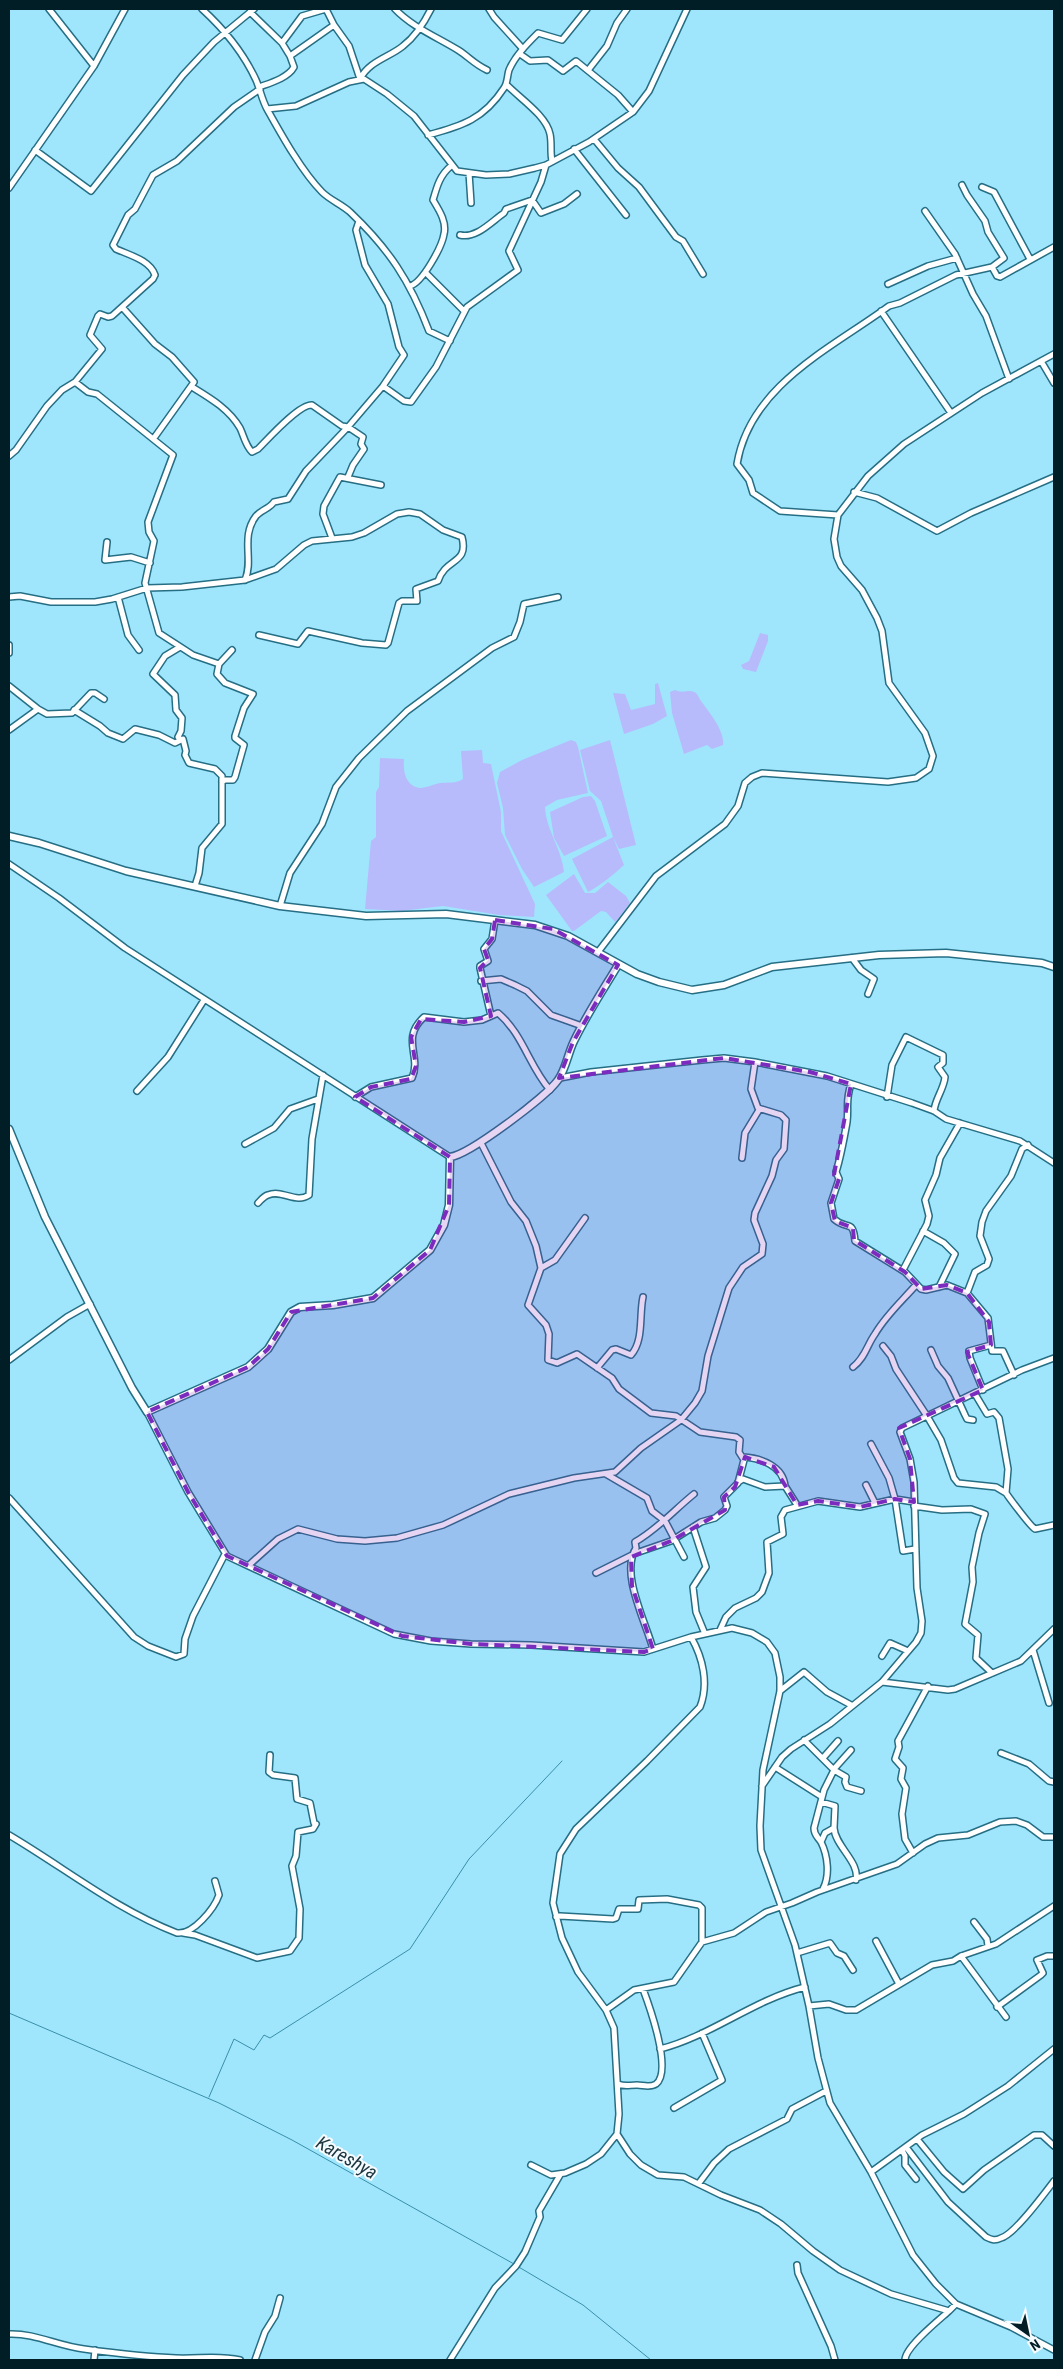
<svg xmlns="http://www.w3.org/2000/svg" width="1063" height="2369" viewBox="0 0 1063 2369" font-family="'Roboto Condensed',sans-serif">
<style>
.green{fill:#b7bbfc}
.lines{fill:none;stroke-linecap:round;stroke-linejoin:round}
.stream{stroke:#3a8fa8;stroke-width:1}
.minor-casing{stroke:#266e84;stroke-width:8}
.tertiary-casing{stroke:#266e84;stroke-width:9}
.minor{stroke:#fff;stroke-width:5}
.tertiary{stroke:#fff;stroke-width:6}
.marked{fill:#7b2cbf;fill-opacity:0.2;stroke:#7b2cbf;stroke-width:4;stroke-dasharray:10 6;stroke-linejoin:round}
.labels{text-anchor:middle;stroke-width:4;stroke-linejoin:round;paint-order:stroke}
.water-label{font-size:19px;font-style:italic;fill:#1c363f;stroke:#f5fbfe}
</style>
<rect width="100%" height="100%" fill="#9fe6fd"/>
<path class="green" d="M760,633L768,635V641L756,672L743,669L741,665L749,661Z
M658,683L667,716L653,724L624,734L613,693L625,694L631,710L655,704V684Z
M675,690C683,694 689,689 694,692C698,693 699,699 701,701C709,712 725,731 723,745L712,749L707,745L684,754L672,713L670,692Z
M571,740L576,742L578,747L588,793L557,800L545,807C546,830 562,849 564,872L534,887L522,869L505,835L503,808L497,783L500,772L522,760Z
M610,740L636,845L619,849L613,837L624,865C613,875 601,885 588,892L572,859L613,837L601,801L590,791L580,750Z
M482,750L483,763L491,764L501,812V831L535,904L534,917L499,915L443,906L401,911L365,909L371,841L376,837V792L379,787L380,758L404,759C403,770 405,786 420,788C426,788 434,784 440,783C448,782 456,784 463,779L461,751Z
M591,796L595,801L607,836L564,856L554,838L550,812L583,797Z
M574,874L585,893H595L608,882L626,896L630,903L617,920L615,922L606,912L601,911L574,931H572L546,895Z"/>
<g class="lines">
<path class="stream" d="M9,2013L219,2103L292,2140L514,2264
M209,2097L234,2039L254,2050L264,2035L270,2038L410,1949L469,1859L562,1761
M517,2266L583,2305L651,2360"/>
<g class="minor-casing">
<path id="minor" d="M49,9L94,66
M202,9C225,30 243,52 256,80C260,89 262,100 267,109L296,106L349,82L364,79L387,94L414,116L457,171L486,175L509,174L535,168L546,165L589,142L633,112L649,91L687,9
M395,9C412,27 437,37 458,50C469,57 474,64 487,70
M489,9L494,17L523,49
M250,12L282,43L290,56L334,25
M282,43L302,16L326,9L334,25L349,46L360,79
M520,54L530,61L548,60L563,71L576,61L618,95L633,112
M589,69L607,46L617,23L627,9
M360,79C369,61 390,57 403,46C416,36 424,23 431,9
M506,84C519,98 546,115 550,134C552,143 550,152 552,161
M259,87C270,83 288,78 294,67L290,56
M267,109C281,134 302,172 322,192C330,200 341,204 350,212C389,249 410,281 429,331L450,341
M428,135C462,126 484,119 504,88C508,82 507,76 509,70C515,56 527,44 538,33L562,40L587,9
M594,139L618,168L639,187L676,237L683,241L703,274
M574,149L626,215
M35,150L91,191L183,75L214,42L254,9
M469,173L471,203
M962,185L967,195L985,221L988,232L1004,258L992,267
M982,187L994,192L1030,259
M9,188L94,66L125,9
M925,211L955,254L973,294L986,316L1009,379
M359,221L356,230L365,265L388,304L399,347L404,355L383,386
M460,235C476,239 491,222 504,213L506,209L532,200L541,213L564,204L577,194
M426,273L464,311
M888,284L928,266L957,258
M410,286C422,283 442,247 444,234C447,222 439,210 433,200C437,186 440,175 451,166
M122,307L155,344L172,357L194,382L154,438
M881,311L951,413
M1041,361L1054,383
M75,382L88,392L97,394L173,455L148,522L149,532L154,541L145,583L159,633L193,655L219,664L232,650
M192,387C210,398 229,409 240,428C244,436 245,445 252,452L258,449C268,439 299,404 312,405L342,426L348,427L383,386L404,401L411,402L436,367L467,307L518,270L509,251L541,182L546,165
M9,456L16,450L47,406L62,390L75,382L102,349L90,335L98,316L100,314L108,317L112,316L153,279L155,275C150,260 129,255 116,249L113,245L128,215L135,209L153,175L177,161L234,107L260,89
M854,492L877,498L937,531L971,513L1054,477
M838,515L780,511L753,493L749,480L737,464C750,385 832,348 889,306L900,303L956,275L992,267L997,276L1000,277L1054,247
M332,538L323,514L324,506L340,477L381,485
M107,542L105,560L131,557L150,563
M245,580C254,560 240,537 256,516C261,510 269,509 274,502L288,499L306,471L348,427L363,437L361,444L364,449L353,465L348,477
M9,597L20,596L51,602H95L112,599L147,588L182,587L245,580L276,569L304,545L312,541L352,537L364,533L397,514L409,512L420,514L443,530L462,537C469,565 446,557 438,581L416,589L417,601H402L399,603L388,643L386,645L362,643L308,631L298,644L259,635
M118,597L128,635L139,650
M9,645V653
M180,647L165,656L153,674L175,695L176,710L182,718L181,731L178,737L181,740
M219,664L217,674L225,683L253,694L244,708L235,736V738L244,745L235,777L233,780H225L222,782
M9,686L38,709L47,714L72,713L91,693H95L104,699
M74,710L100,726L108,733L123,739L135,729L159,735L175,743L183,739L186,751L185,755L189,763L215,769L222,776V824L202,848L199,873L195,886
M9,730L38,709
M9,864L59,898L125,948L450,1157
M280,906L290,873L322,824L336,787L359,758L407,711L492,648L514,637L520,622L524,604L558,597
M598,952L656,876L725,824L738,806L745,783L752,777L762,773L888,782L916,778L929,769L933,756L925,733L889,683L882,631L877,618L862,590L841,566L837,557L834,539L838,515L868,476L904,444L982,393L1054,354
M852,958L861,970L874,979L868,994
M481,981L501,979L515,985L527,991L551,1015L582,1026
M491,1016L480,968V966L488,961L484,949L492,939L495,920
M560,1078L591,1072L702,1060L724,1058L755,1062L827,1076L912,1103L934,1111L946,1119L1020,1141L1054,1163
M851,1084C845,1102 849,1106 847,1122C844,1139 841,1156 836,1172L839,1179L831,1203L834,1219C847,1231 853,1218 855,1241L905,1272L921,1289L926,1290L947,1285L967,1293L988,1318L992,1351H1003L1014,1375
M137,1091L168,1057L204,1000
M355,1097L371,1087L412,1078C422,1056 400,1039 424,1017L464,1022L482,1020L498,1013C523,1034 529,1066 550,1090
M887,1097L892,1065L906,1037L943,1055V1063L938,1067L945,1077C944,1089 935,1099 934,1111
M481,1143L511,1202L526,1221L536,1246L541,1268L528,1305L546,1325L549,1334L548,1360L557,1363L577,1354L612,1378L619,1389L651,1413L676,1416L700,1432L736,1437L740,1440L739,1452L744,1460L738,1483L724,1497L727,1506L725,1510L715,1518L701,1522L671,1541L636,1553L596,1573
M245,1144L274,1128L290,1109L318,1099
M742,1158L745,1133L759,1110
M258,1203C261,1200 264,1196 268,1195C282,1189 296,1204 309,1195L312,1139L323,1075
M923,1231L944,1243L955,1254L939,1287
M541,1268L555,1260L585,1218
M903,1270L927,1224L929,1216L925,1200L936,1175L940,1158L960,1123
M967,1293L975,1272L987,1265L989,1259L980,1236L982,1222L986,1211L1011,1176L1022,1149L1028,1145
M883,1346L891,1356L896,1369L927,1416L941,1440L954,1478L958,1483L996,1487L1006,1493
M931,1350L938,1366L948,1378L965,1415L967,1419L973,1420
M9,1360L67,1317L90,1304
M853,1367C865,1358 867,1345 875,1334C886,1315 902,1301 916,1285
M597,1368L612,1350L616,1349L631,1355C644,1341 639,1315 643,1297
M983,1390L970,1358L969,1351L991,1345
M975,1394L987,1414L994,1412L999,1418L1008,1469L1006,1493C1010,1499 1031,1527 1035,1529L1054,1525
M147,1412L188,1492L227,1556L394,1634L431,1641L471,1644L531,1645L644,1652L691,1637L732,1628L752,1633L767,1642L775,1653L780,1677V1691L763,1770L760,1826L761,1850L795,1945L809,2006L818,2058L830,2103L871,2172L913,2255L936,2284L956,2304L1011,2327L1054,2350
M871,1444L889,1478L895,1499L903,1551L915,1549
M743,1457C761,1458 783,1466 785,1486
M606,1474L647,1498L652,1511L665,1521L684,1557
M738,1482L743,1479L765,1487L785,1486L797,1505
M866,1485L875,1503
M9,1498L134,1637L148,1646L176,1657L184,1654L185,1639L193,1616L225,1554
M914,1506L942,1510L971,1509L985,1514L979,1533L972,1567L973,1582L965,1624L978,1635L976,1658L992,1673
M693,1527L706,1567L693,1587L696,1612L705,1634
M249,1565L278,1539L298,1529L337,1539L365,1541L397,1538L443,1525L509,1494L574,1478L615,1472L641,1448L681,1420L695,1403L702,1391L708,1356L729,1288L743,1267L762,1254L763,1244L754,1220L755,1213L772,1176L776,1160L784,1149L786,1120L781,1115L758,1108L751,1089L755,1062
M720,1630L726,1617L735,1608L756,1598L762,1592L769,1573L767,1542L783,1534L781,1517L785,1510L818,1501L860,1507L895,1499L914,1502
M653,1649C645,1620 620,1573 636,1548L635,1542C658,1529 674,1510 694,1494
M1033,1650L1049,1703
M882,1656L890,1643L908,1651
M882,1682L948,1690L955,1689L1021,1661L1054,1629
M780,1691L804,1672L827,1692L851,1705
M804,1740L834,1770L824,1790L814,1828C814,1835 817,1836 821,1842C828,1856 830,1876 823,1889
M1001,1753L1029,1764L1049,1781L1054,1782
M823,1758L838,1741
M775,1767L822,1797
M834,1769L851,1750
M834,1770L846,1777L845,1782L847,1787L861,1791
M762,1786L782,1757L791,1749L830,1724L882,1682L916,1642L921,1633L922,1621L917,1588L914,1482L910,1459L900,1432L902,1428L1022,1370L1054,1358
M834,1828C835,1846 860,1862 856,1880
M9,1835C65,1868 115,1909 177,1933C193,1935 214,1909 219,1895L215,1881
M821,1842L825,1833L834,1828L835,1806L821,1802
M913,1853L905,1839L902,1814L906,1788L901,1779L903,1768L895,1759L899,1747L898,1741L928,1686
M556,1917L560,1916L613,1919L616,1918L619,1909H638L639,1900L667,1899L699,1905L702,1908V1942
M974,1922L987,1939L988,1946
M183,1933L195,1935L257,1958L290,1951L299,1938L300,1909L292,1866L296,1856L298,1832L313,1829L316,1824L314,1823L310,1803L297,1799L295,1778L273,1775L269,1772L270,1755
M876,1941L899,1984
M797,1953L830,1943L837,1953L844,1956L853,1970
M961,1956L1006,2017
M809,2006L829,2004L846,2010H856L932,1965L953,1961L961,1956L996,1944L1054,1906
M997,2007L1041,1975L1043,1973L1037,1960L1047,1956H1054
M606,2010L634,1990L674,1982L702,1942L734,1933L766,1912L792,1903L817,1892L897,1864L925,1844L938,1838L968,1835L1000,1822L1016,1821L1027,1825L1043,1837H1054
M660,2049C711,2036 753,2000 805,1987
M618,2084C625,2087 629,2085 637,2085C643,2085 650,2088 656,2084C673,2071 649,2005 643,1989
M674,2108L722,2080L702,2033
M617,2134L630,2154L641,2165L658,2175L684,2177L721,2195L760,2210L781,2224L813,2251L840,2270L891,2294L949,2311L956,2304
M917,2139L944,2172L963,2189L984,2170L1034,2135H1042L1054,2146
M906,2147L948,2202L986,2237C992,2240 995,2241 1001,2238C1015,2234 1044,2194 1054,2181
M902,2150L905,2156V2165L916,2179
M531,2165L551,2175L565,2173L586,2164L601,2154L617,2134L619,2114L614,2028L606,2010L578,1972L562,1938L553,1903L560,1854L576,1829L647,1761L700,1707C709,1684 703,1658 691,1637
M871,2172L922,2135L964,2114L1008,2086L1054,2049
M699,2183L714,2163L729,2149L787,2119L792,2109L826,2091
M797,2265L798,2273L831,2346L835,2360
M9,2334C35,2333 58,2346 84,2349C114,2353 145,2357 176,2358C198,2359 219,2355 240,2360
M94,2360L95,2350
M255,2360L265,2332L275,2316L280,2298
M450,2360L495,2288L516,2266L525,2252L540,2217L539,2211L560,2175
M905,2360C905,2347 939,2320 949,2311"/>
</g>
<g class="tertiary-casing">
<path id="tertiary" d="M9,836L39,843L126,871L280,906L366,916L446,914L535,925L568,936L637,974L659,982L692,990L724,985L772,967L879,955L946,953L1042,963L1054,967
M9,1129L45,1217L132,1388L147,1412L248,1367L268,1349L291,1312L300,1307L333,1305L373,1298L430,1250L444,1225L449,1205L450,1157C469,1155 547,1096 558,1080C566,1069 568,1053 574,1041C587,1014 603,990 618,965"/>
</g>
<use href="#minor" class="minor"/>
<use href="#tertiary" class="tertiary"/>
</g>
<path class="marked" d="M495,920L553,929L618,965L573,1042L559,1078L724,1058L810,1072L851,1084L834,1175L839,1179L831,1203L835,1221L853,1228L854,1240L905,1272L921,1289L947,1285L967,1293L989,1322L991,1345L967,1352L983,1390L899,1428L910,1459L914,1502L895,1499L860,1507L818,1501L797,1505L774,1467L745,1457L735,1487L724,1497L725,1510L671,1541L631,1557L632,1586L653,1649L644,1652L471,1644L402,1636L227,1556L188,1492L147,1412L248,1367L268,1349L291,1312L373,1298L430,1250L449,1205L450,1157L355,1097L371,1087L411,1079L416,1066L411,1037L421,1019L464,1022L491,1016L480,968L488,960L484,949L492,939Z"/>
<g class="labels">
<g class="water-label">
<text transform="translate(347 2157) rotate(30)" y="7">Kareshya</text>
</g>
</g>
<rect width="1063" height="2369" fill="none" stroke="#011e27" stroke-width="20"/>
<g transform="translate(1028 2334) rotate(147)" stroke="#f5fbfe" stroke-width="4" paint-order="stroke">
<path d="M0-4L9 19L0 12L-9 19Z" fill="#011e27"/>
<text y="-8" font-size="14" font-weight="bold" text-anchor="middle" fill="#011e27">N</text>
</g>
</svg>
